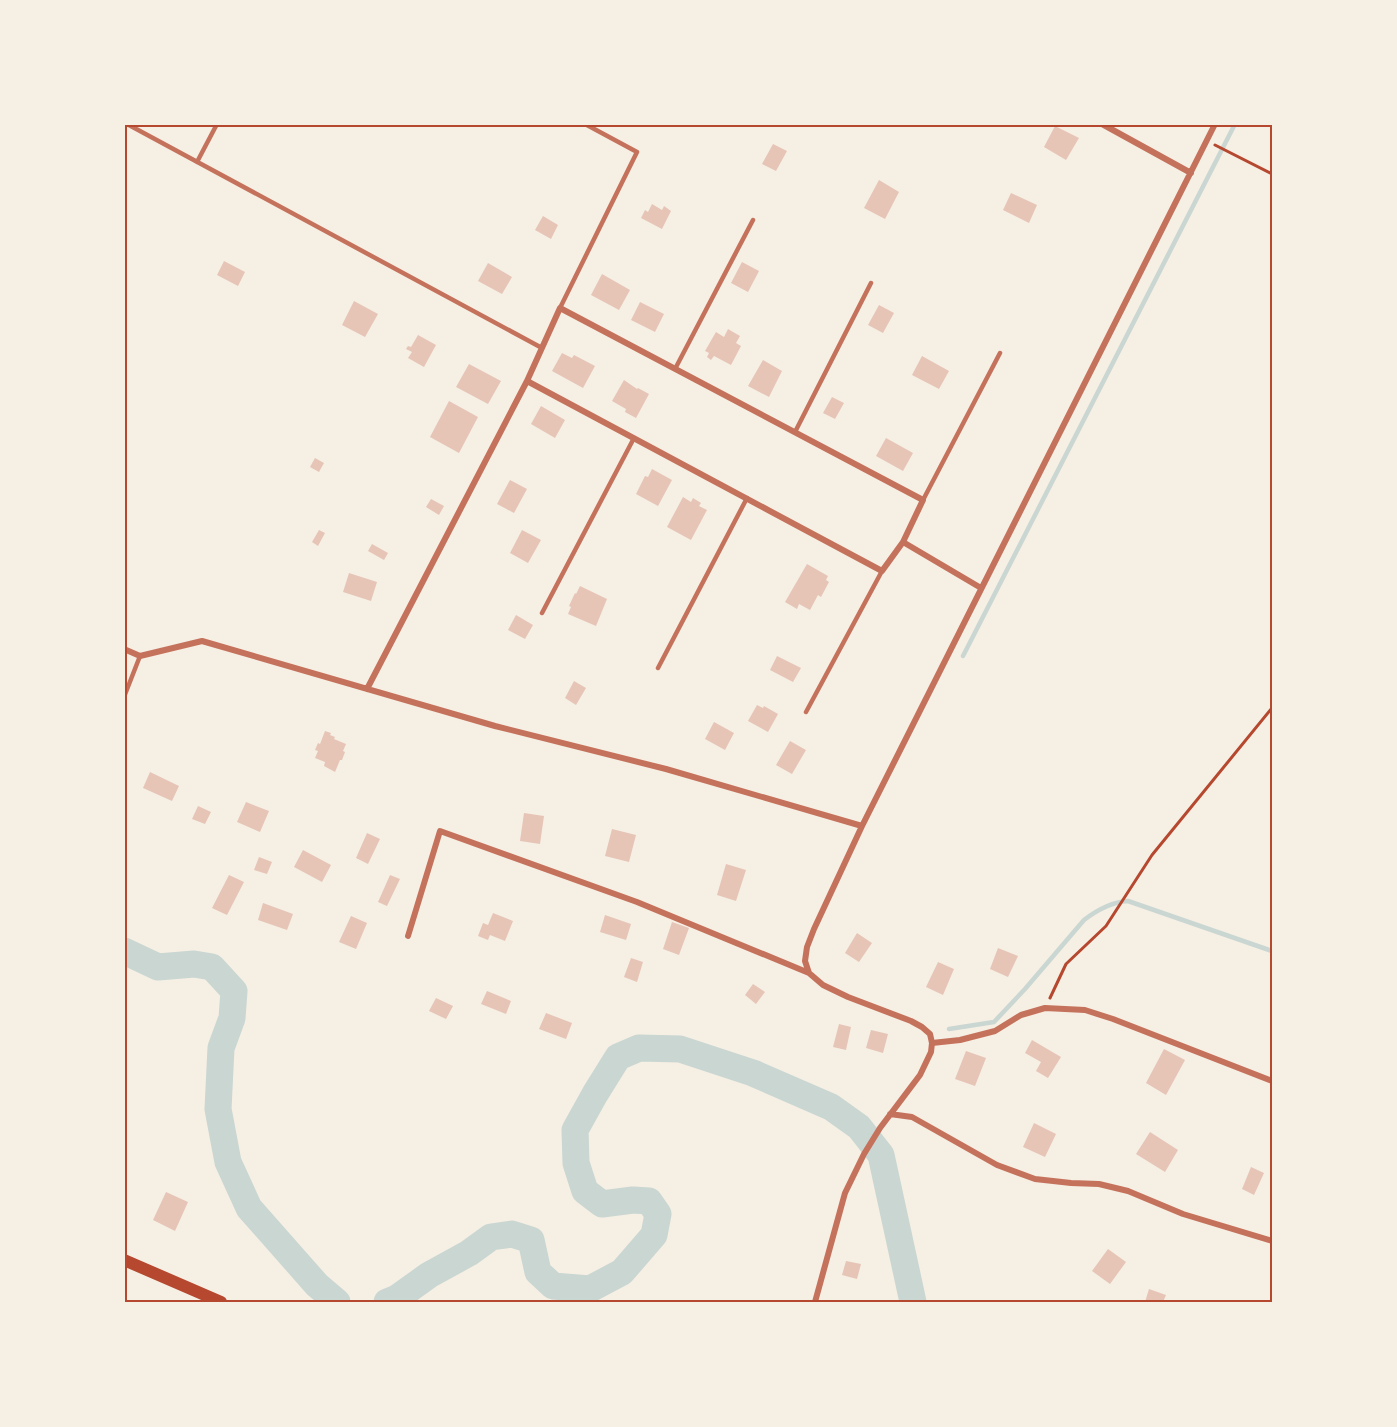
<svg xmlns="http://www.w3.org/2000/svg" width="1397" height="1427" viewBox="0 0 1397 1427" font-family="'Alegreya Sans',sans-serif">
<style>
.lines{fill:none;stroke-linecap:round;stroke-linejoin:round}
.stream{stroke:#c9d6d2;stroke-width:4.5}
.river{stroke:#c9d6d2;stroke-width:27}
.building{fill:#e6c5b7}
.path{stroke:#b5482f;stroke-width:3}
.service{stroke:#c5725c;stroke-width:4.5}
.minor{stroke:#c5725c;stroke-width:6}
.secondary{stroke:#b5482f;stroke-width:12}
.neatline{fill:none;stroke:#b5482f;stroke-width:2}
</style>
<rect width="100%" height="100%" fill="#f6efe4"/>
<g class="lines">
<path class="stream" d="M963,656L1235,124
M949,1029L994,1022L1025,989L1084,920C1097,910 1111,902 1128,901L1272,951"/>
<path class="river" d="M124,951L158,967L194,964L212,967L234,991L232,1018L221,1048L218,1109L228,1162L249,1208L317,1285L337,1302
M387,1302L397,1298L429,1275L469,1253L491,1237L512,1234L531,1240L538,1272L553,1286L590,1289L622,1272L654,1235L658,1214L649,1201L633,1200L602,1204L585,1191L576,1163L575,1130L595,1094L618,1057L639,1048L680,1049L753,1073L831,1107L859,1127L881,1155L913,1302"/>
</g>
<path class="building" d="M1055,126L1079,138L1066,160L1044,147Z
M773,144L787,151L776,171L762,164Z
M879,180L899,192L885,219L864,208Z
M1011,193L1037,205L1029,223L1003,210Z
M652,204L662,210L664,206L671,211L662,229L641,218L645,210L648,212Z
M543,216L558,225L551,239L535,230Z
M224,261L245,272L238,286L217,275Z
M742,262L759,271L748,292L731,283Z
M488,263L512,277L502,294L478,281Z
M602,274L630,290L619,310L591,295Z
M354,301L378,314L365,337L342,325Z
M640,302L664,314L655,332L631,320Z
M879,305L894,313L883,333L868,325Z
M728,329L740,336L736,343L741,346L731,365L714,356L711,360L707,357L709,353L705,351L716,332L724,337Z
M418,335L436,345L424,367L408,358L412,352L406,349L408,346L411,347Z
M562,353L572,358L574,355L595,366L583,388L552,371Z
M922,356L949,371L939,389L912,375Z
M763,360L782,371L769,397L748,386Z
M469,364L501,381L488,404L456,387Z
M624,380L637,389L638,388L649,394L636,418L625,412L626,409L612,401Z
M832,397L844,403L835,419L823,413Z
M449,401L478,417L459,453L430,437Z
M541,406L565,420L555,438L531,424Z
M886,438L913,453L903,471L876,456Z
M315,458L324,463L319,472L310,467Z
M652,469L672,480L658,506L636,494L645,476L648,477Z
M510,480L527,489L514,513L497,504Z
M683,497L691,502L693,498L701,503L699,506L707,510L691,540L667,527Z
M431,499L444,506L439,515L426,507Z
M319,530L325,533L318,546L312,542Z
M522,530L541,540L528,563L510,553Z
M372,544L388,553L384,560L368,551Z
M807,564L828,576L826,580L829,582L821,597L818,595L810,610L799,604L797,609L785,602Z
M349,573L377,582L371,601L343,592Z
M580,586L607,599L596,626L568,614L571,607L569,606L575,593L576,594Z
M516,615L533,625L525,639L508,630Z
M777,656L801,668L793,682L770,670Z
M574,681L586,688L576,705L565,698Z
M757,705L763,708L764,706L778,714L768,732L748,721Z
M714,722L734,733L725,750L705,739Z
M325,731L331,733L330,735L335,737L334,739L346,744L343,751L345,752L342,760H340L335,772L324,766L325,762L315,758L318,751L315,750L318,743L320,744Z
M790,741L806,750L792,774L776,765Z
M150,772L179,786L172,801L143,788Z
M246,802L269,811L260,832L237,822Z
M198,806L211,812L205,824L192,819Z
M524,813L544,816L540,844L520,841Z
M612,829L636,835L629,862L605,856Z
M367,833L380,839L368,864L356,858Z
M303,850L331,865L322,882L294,867Z
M259,857L272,862L267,874L254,870Z
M726,864L746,870L736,901L717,895Z
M229,875L244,882L227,915L212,908Z
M390,875L400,879L387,906L378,902Z
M263,903L293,914L287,930L258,920Z
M493,913L513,921L505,941L490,935L488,940L478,936L483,923L488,925Z
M605,915L631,924L626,940L600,932Z
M351,916L367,923L356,949L339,942Z
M672,922L689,928L679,955L663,949Z
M857,933L872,943L859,962L845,953Z
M998,948L1018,956L1008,977L990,969Z
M631,958L643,962L637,982L624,977Z
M938,962L954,969L943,995L926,987Z
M753,984L765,992L756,1004L745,995Z
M487,991L511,1001L506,1014L481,1004Z
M436,998L453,1006L446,1019L429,1011Z
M546,1013L572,1023L566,1039L539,1029Z
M839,1024L851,1027L846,1050L833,1047Z
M871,1030L888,1034L883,1053L866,1048Z
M1032,1040L1061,1057L1048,1078L1036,1071L1041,1062L1025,1053Z
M1164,1049L1185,1060L1166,1095L1146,1083Z
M966,1051L986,1058L975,1086L955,1079Z
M1034,1123L1056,1134L1045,1157L1023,1147Z
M1150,1132L1178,1150L1165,1172L1136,1154Z
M1251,1167L1264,1173L1254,1195L1242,1189Z
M166,1192L188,1202L175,1231L153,1220Z
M1108,1249L1126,1262L1110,1284L1092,1271Z
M846,1261L861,1264L857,1279L842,1275Z
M1149,1289L1166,1295L1163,1302H1145Z"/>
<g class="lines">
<path class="path" d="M1215,145L1272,174
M1050,998L1066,964L1106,926L1152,855L1272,708"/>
<path class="service" d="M127,124L542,348
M197,162L217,124
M560,308L637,152L585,124
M675,369L753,220
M795,432L871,283
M923,500L1000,353
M542,613L634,438
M658,668L747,498
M124,697L140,656
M806,712L882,571"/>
<path class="minor" d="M1102,124L1191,173
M527,381L560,308L923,500L903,542
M124,649L140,656L202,641L495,726L666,769L862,826
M367,689L527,381L882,571L903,542L981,588
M408,936L440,831L637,902L809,973
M932,1043L960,1040L995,1031L1021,1015L1045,1008L1085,1010L1113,1019L1272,1081
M890,1114L912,1117L997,1165L1035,1179L1071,1183L1099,1184L1128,1191L1183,1214L1272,1241
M815,1302L845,1193L864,1154L880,1128L920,1075L931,1052L932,1043L930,1034L922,1027L911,1021L848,997L823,985L809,973L805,961L807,947L814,929L862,826L1215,124"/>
<path class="secondary" d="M124,1260L221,1302"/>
</g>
<rect width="1397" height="1427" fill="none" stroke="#f6efe4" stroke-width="252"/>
<rect x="126" y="126" width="1145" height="1175" class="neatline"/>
</svg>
